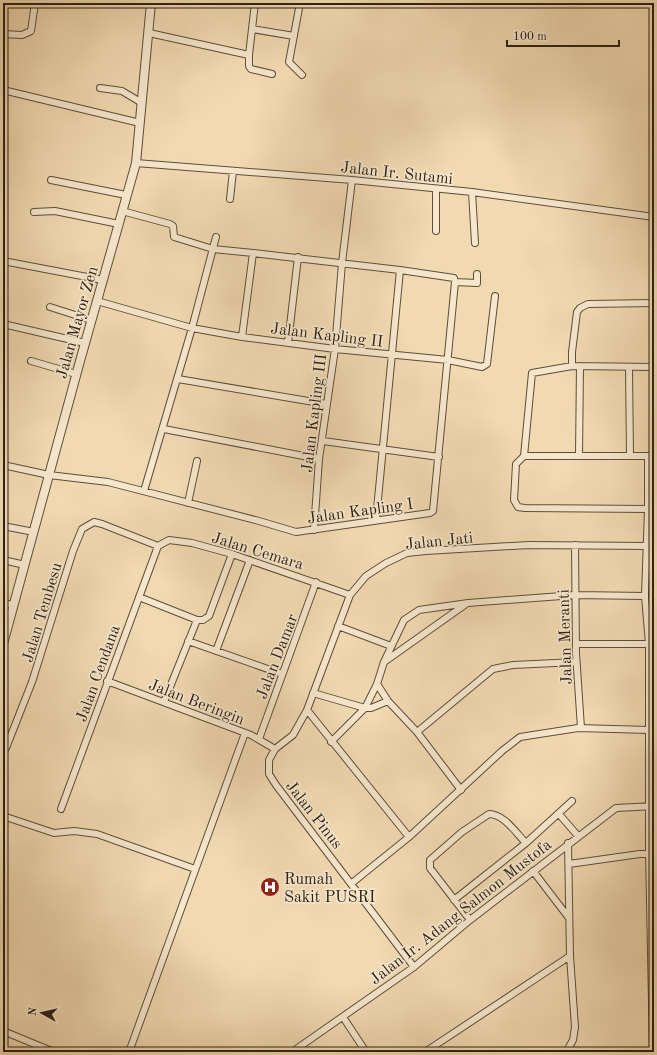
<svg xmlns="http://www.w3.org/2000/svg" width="657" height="1055" viewBox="0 0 657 1055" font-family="'Old Standard TT',serif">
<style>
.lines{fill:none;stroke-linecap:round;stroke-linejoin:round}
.minor-casing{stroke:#5d4e3b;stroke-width:8}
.tertiary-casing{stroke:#5d4e3b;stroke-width:10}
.minor{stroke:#f6e6cc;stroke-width:6}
.tertiary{stroke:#f6e6cc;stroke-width:8}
.labels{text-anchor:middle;stroke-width:3.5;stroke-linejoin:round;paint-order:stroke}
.street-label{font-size:16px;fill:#2c2014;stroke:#f6e6cc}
.poi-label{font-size:16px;fill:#2c2014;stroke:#f6e6cc;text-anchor:start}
</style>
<rect width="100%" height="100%" fill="#f1d9b1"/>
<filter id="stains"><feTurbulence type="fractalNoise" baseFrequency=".005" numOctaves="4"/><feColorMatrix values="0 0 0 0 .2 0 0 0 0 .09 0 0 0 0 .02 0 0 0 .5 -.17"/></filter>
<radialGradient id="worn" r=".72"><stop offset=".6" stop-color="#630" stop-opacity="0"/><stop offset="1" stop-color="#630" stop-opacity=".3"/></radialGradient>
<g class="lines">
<g class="minor-casing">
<path id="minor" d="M300,3L289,62L302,75
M252,29L294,36
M149,33L249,55V66L251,69L272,74
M3,34L22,35L31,31L35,3
M249,55L255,3
M100,88L122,91L142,103
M3,90L140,123
M136,163L352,180L472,192L654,217
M51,180L126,195
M436,189V231
M472,192L475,243
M230,199L233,171
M122,211L170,224L173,226L174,237L213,249L253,253
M34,212L55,211L119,224
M3,261L103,280
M455,282L477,283V274
M97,301L192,328L242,337L335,349L448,360L482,367L487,364L495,296
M50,307L91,320
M3,324L85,343
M288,343L298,257
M31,361L76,374
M572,366V352L577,312L580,308L588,304L654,303
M629,367L630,456
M178,379L326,404
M164,429L319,459
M323,441L439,457
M524,456L532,373L572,366L654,367
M579,456L580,366
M648,456V509H654
M3,465L49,475L108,482L259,521L296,532L430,513L433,511L455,282L454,278L400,270L253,253L242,337
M144,491L192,328L216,237
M188,503L197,461
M376,520L400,270
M3,526L34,532
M314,530L319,459L335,349L342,263L352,180
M575,545L576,653L581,728
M158,546L169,540L192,543L232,554L350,595
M3,560L25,565
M139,597L197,620L164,702
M3,602L14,606
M197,620H203L209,616L232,554
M338,626L391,646
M188,641L282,674
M576,644H649
M216,651L250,560
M384,662L466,604
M107,681L251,735L275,749
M377,684L388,701L417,732L461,790
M313,693L365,708H371L388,701
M307,710L409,837L352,883
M417,732L493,669L513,665L576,662
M259,739L316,582
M331,742L365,708L377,684L384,662L404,620L419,610L468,603L575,595L645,596
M6,748L32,682L73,551L82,529L94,522L102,524L158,546
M61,809L158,546
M559,814L578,836
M3,816L54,833L74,831L97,834L195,869
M409,837L502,751L520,737L578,728L649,730
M569,864L654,852
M533,871L569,918
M454,900L526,843L572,801
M470,920L430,868V860L462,832L489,814C504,814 516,833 526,843
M414,967L276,785L269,774V760L275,749L293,735L307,710L350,595L366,576L386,563L407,553L426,551L529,545L647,546
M343,1017L366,1052
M3,1031L54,1052
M129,1052L245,733
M292,1052L414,967L470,920L616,808L654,806
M425,1052L570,956
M563,1052L568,1049L573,1040L575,1027L570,956L568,843
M653,1052L649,852V644L645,596L648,509L525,508L518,507L514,500L516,464L524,456H654"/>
</g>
<g class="tertiary-casing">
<path id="tertiary" d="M3,644L80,361L136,163L151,3"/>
</g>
<use href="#minor" class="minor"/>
<use href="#tertiary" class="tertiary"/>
</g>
<defs>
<g id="hospital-disc" transform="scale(1)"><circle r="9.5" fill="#8f2418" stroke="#f6e6cc"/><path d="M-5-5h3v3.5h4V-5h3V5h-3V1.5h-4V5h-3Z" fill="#fff"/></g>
</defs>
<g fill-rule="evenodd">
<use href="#hospital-disc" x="270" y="887"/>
</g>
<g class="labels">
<g class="street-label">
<text transform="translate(397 172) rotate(6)" y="6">Jalan Ir. Sutami</text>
<text transform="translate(76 322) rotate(-74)" y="6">Jalan Mayor Zen</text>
<text transform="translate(327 334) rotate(7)" y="6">Jalan Kapling II</text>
<text transform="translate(313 413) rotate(-83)" y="6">Jalan Kapling III</text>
<text transform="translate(360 510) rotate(-8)" y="6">Jalan Kapling I</text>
<text transform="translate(439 540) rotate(-6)" y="6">Jalan Jati</text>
<text transform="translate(258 550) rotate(17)" y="6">Jalan Cemara</text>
<text transform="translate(41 612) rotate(-73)" y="6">Jalan Tembesu</text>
<text transform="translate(564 637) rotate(-92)" y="6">Jalan Meranti</text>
<text transform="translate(276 656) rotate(-69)" y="6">Jalan Damar</text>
<text transform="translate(97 673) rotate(-70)" y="6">Jalan Cendana</text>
<text transform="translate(197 701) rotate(21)" y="6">Jalan Beringin</text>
<text transform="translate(315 814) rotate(52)" y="6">Jalan Pinus</text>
<text transform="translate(460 911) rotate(-38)" y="6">Jalan Ir. Adang Salmon Mustofa</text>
</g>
<g class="poi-label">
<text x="284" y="884">Rumah<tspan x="284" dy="18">Sakit PUSRI</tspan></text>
</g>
</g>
<rect width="657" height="1055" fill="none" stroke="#f1d9b1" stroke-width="16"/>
<rect x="4" y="4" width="649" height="1047" fill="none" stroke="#2c2014" stroke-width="2"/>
<rect x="8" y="8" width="641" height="1039" fill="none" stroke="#2c2014"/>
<g transform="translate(42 1013) rotate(278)" stroke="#f6e6cc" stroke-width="3" paint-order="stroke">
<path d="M0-3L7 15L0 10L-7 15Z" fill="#2c2014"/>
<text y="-6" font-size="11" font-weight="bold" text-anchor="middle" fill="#2c2014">N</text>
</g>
<path d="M507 40v6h112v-6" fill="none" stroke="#2c2014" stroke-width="2"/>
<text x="513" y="40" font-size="12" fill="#2c2014" stroke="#f6e6cc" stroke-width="3" paint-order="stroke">100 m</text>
<rect width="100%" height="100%" filter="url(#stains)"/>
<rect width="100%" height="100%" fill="url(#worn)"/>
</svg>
